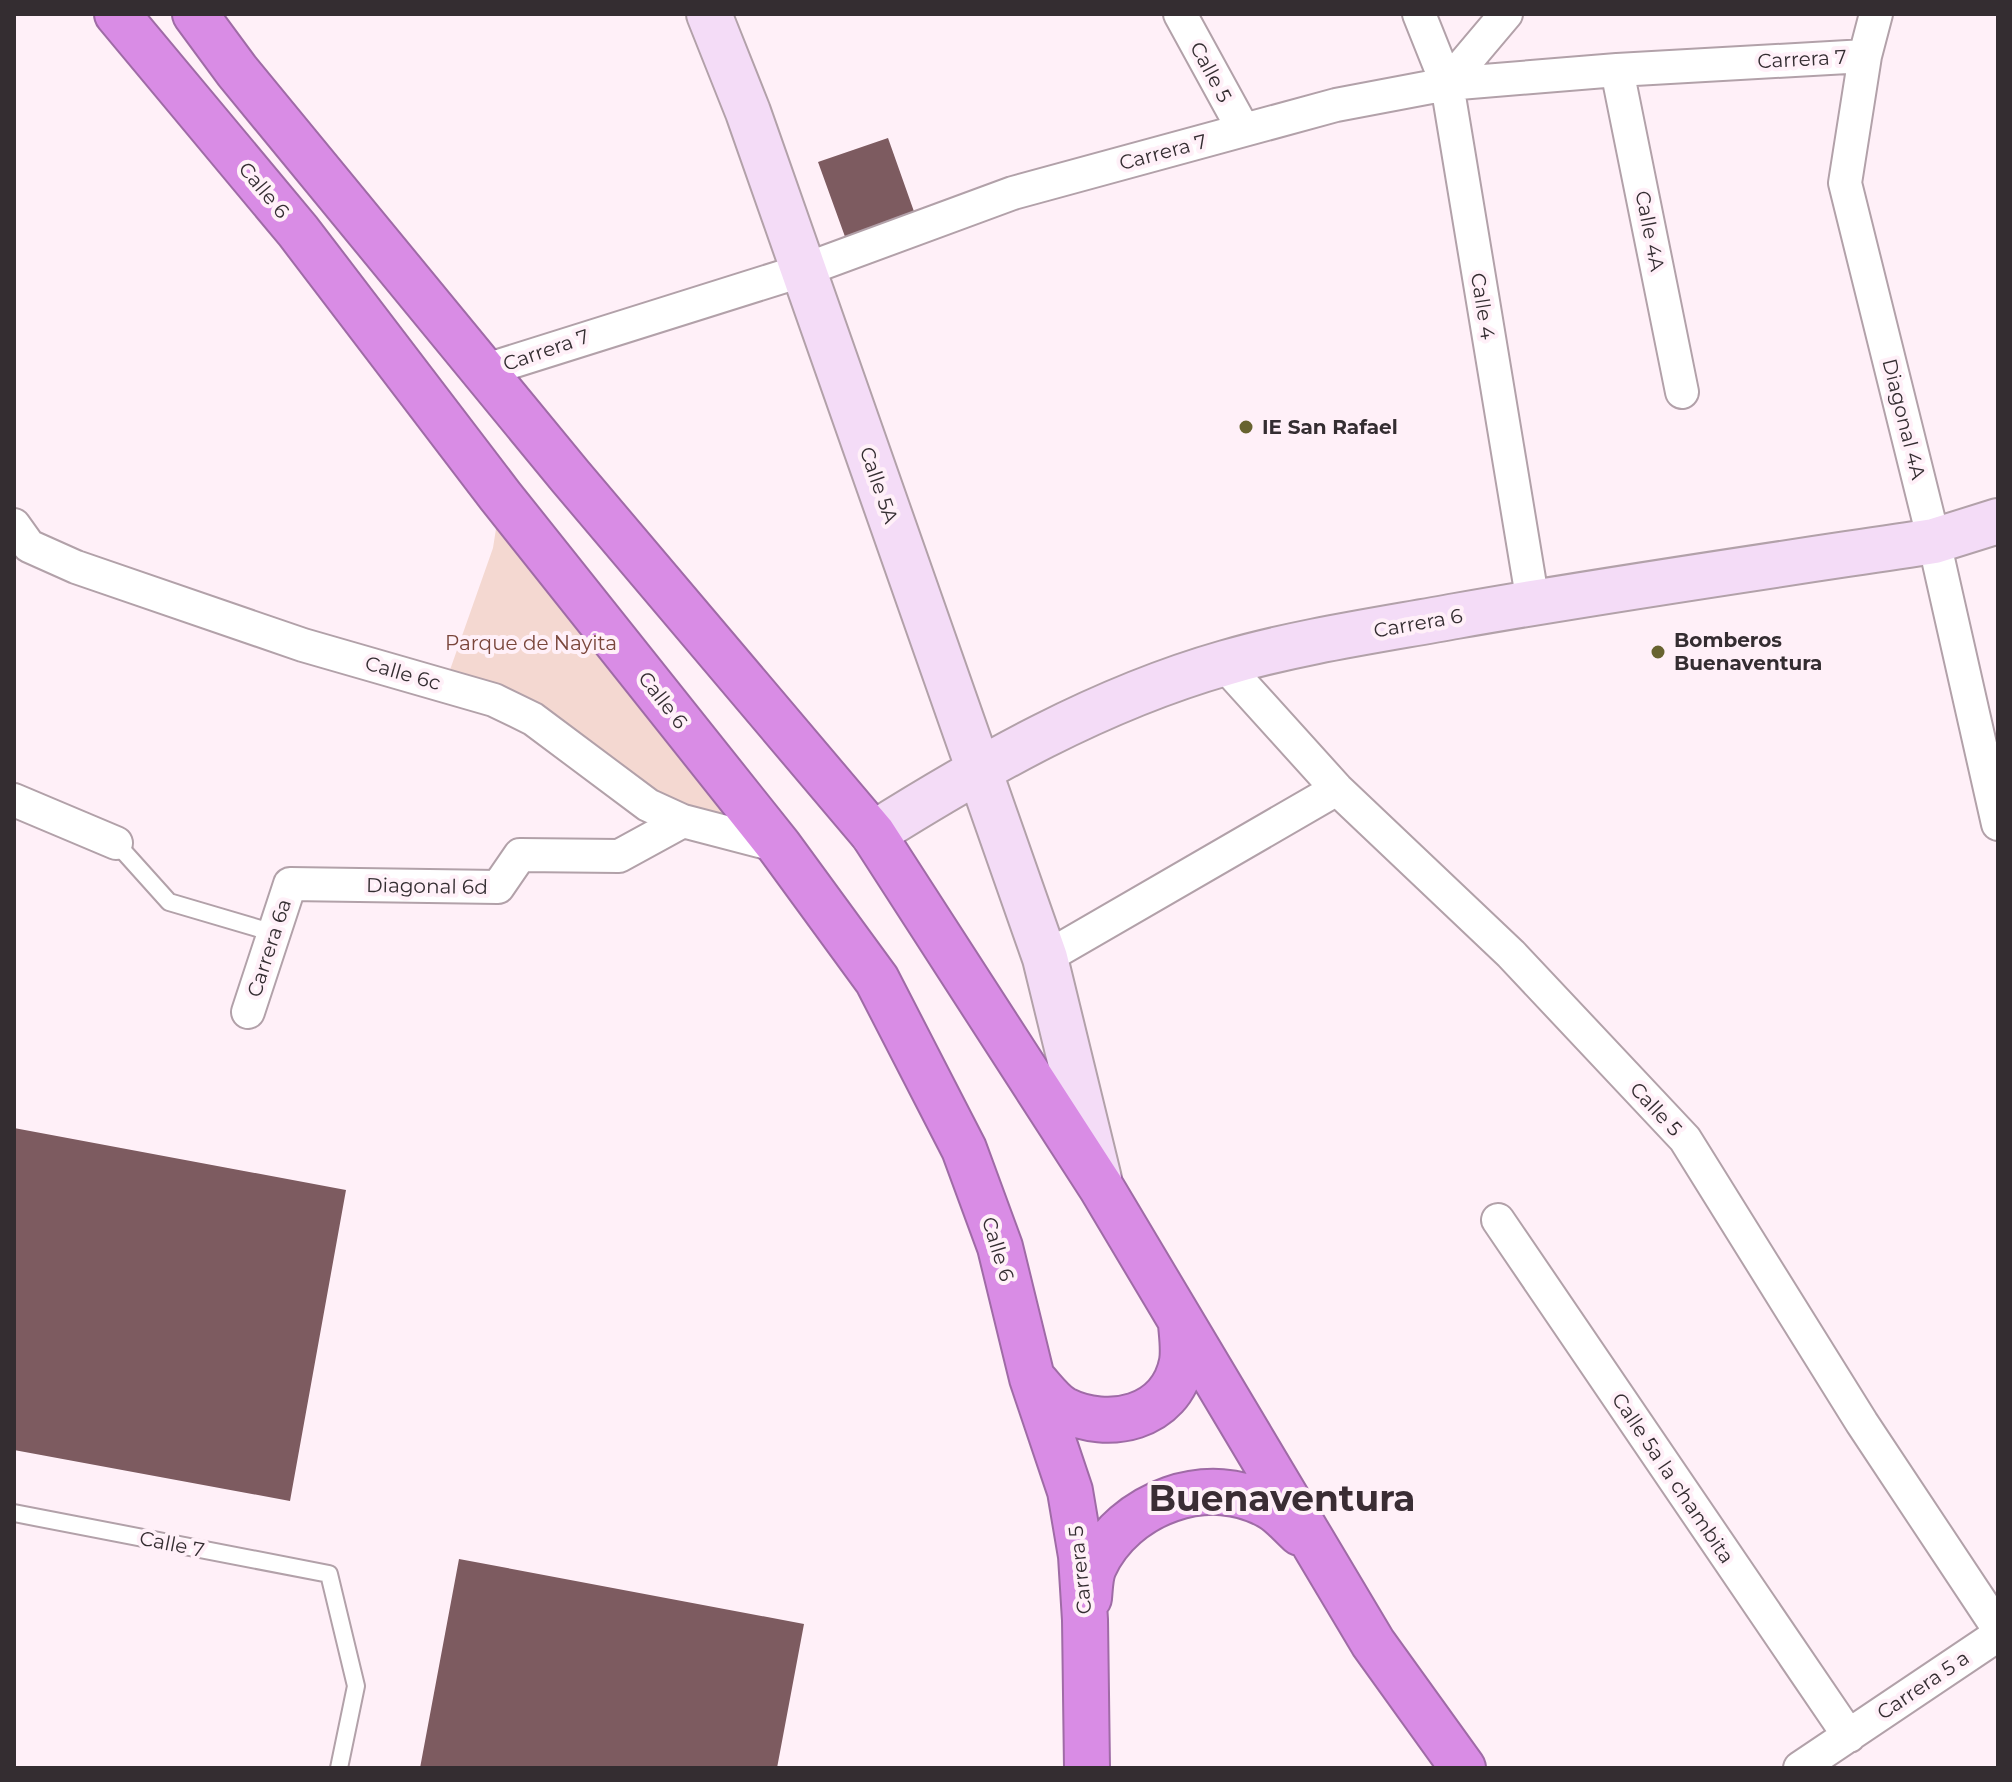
<svg xmlns="http://www.w3.org/2000/svg" width="2012" height="1782" viewBox="0 0 2012 1782" font-family="Montserrat,sans-serif">
<style>
.green{fill:#f4d8d1}
.building{fill:#7d5b60}
.lines{fill:none;stroke-linecap:round;stroke-linejoin:round}
.lane-casing{stroke:#b2a1a9;stroke-width:20}
.street-casing{stroke:#b2a1a9;stroke-width:36}
.secondary-casing{stroke:#b2a1a9;stroke-width:48}
.highway-casing{stroke:#9f6ba6;stroke-width:48}
.lane{stroke:#fff;stroke-width:16}
.street{stroke:#fff;stroke-width:32}
.secondary{stroke:#f4dcf7;stroke-width:44}
.highway{stroke:#d98ce5;stroke-width:44}
.poi-dot{fill:#686330;stroke:#fff0f8;stroke-width:3}
.labels{text-anchor:middle;stroke-width:8;stroke-linejoin:round;paint-order:stroke}
.street-label{font-size:20px;fill:#342d31;stroke:#fff0f8}
.poi-label{font-size:20px;font-weight:bold;fill:#342d31;stroke:#fff0f8;text-anchor:start}
.park-label{font-size:20px;fill:#7a463b;stroke:#fff0f8}
.town-label{font-size:36px;font-weight:bold;fill:#3a2d34;stroke:#fff0f8}
</style>
<rect width="100%" height="100%" fill="#fff0f8"/>
<path class="green" d="M501,497L779,846L683,821L445,684L493,548Z"/>
<path class="building" d="M888,138L917,220L848,245L818,162Z
M14,1128L346,1190L290,1501L14,1450Z
M459,1559L804,1624L777,1768H420Z"/>
<g class="lines">
<g class="lane-casing">
<path id="lane" d="M116,843L169,902L274,933
M14,1513L329,1574L356,1686L339,1768"/>
</g>
<g class="street-casing">
<path id="street" d="M1180,14L1243,129
M1419,14L1447,84L1533,603
M1876,14L1865,56L1845,183L1934,541L1998,824
M1617,70L1682,392
M1447,84L1506,14
M486,370L804,270L1013,193L1336,105L1447,84L1617,70L1865,56
M14,525L29,546L76,567L303,645L494,700L533,719L648,805L683,821L779,846
M1223,663L1337,789L1511,954L1685,1139L1862,1423L1998,1628
M14,800L116,843
M1045,958L1337,789
M248,1012L290,884L498,887L520,855L619,856L683,821
M1498,1220L1849,1736
M1800,1768L1998,1635"/>
</g>
<g class="secondary-casing">
<path id="secondary" d="M709,14L748,112L1045,958L1099,1179
M873,834C983,765 1099,699 1225,663C1301,641 1379,630 1456,616C1615,588 1775,565 1934,541L1998,521"/>
</g>
<g class="highway-casing">
<path id="highway" d="M117,14L298,231L501,497L779,846L877,980L964,1149L1000,1247L1032,1378L1070,1491L1081,1556L1085,1620L1087,1768
M195,14L237,71L570,476L873,834L1101,1187L1373,1643L1463,1768
M1032,1378C1041,1387 1051,1402 1063,1409C1108,1432 1171,1419 1182,1362C1184,1350 1182,1336 1181,1324
M1089,1598C1090,1588 1090,1576 1094,1567C1123,1503 1210,1470 1272,1508C1282,1514 1291,1525 1300,1533"/>
</g>
<use href="#lane" class="lane"/>
<use href="#street" class="street"/>
<use href="#secondary" class="secondary"/>
<use href="#highway" class="highway"/>
</g>
<g class="poi-dot">
<circle cx="1246" cy="427" r="8"/>
<circle cx="1658" cy="652" r="8"/>
</g>
<g class="labels">
<g class="street-label">
<text transform="translate(1802 59) rotate(-3)" y="7">Carrera 7</text>
<text transform="translate(1211 72) rotate(62)" y="7">Calle 5</text>
<text transform="translate(1163 152) rotate(-15)" y="7">Carrera 7</text>
<text transform="translate(264 190) rotate(50)" y="7">Calle 6</text>
<text transform="translate(1650 231) rotate(79)" y="7">Calle 4A</text>
<text transform="translate(1483 306) rotate(81)" y="7">Calle 4</text>
<text transform="translate(546 350) rotate(-19)" y="7">Carrera 7</text>
<text transform="translate(1904 419) rotate(76)" y="7">Diagonal 4A</text>
<text transform="translate(879 485) rotate(71)" y="7">Calle 5A</text>
<text transform="translate(1418 623) rotate(-10)" y="7">Carrera 6</text>
<text transform="translate(403 673) rotate(16)" y="7">Calle 6c</text>
<text transform="translate(663 700) rotate(52)" y="7">Calle 6</text>
<text transform="translate(427 886) rotate(1)" y="7">Diagonal 6d</text>
<text transform="translate(269 948) rotate(-72)" y="7">Carrera 6a</text>
<text transform="translate(1656 1109) rotate(47)" y="7">Calle 5</text>
<text transform="translate(998 1249) rotate(73)" y="7">Calle 6</text>
<text transform="translate(1673 1478) rotate(56)" y="7">Calle 5a la chambita</text>
<text transform="translate(172 1544) rotate(11)" y="7">Calle 7</text>
<text transform="translate(1080 1570) rotate(-96)" y="7">Carrera 5</text>
<text transform="translate(1923 1685) rotate(-34)" y="7">Carrera 5 a</text>
</g>
<g class="poi-label">
<text x="1262" y="434">IE San Rafael</text>
<text x="1674" y="647">Bomberos<tspan x="1674" dy="23">Buenaventura</tspan></text>
</g>
<g class="park-label">
<text x="531" y="650">Parque de Nayita</text>
</g>
<g class="town-label">
<text x="1282" y="1511">Buenaventura</text>
</g>
</g>
<rect width="2012" height="1782" fill="none" stroke="#342d31" stroke-width="32"/>
</svg>
